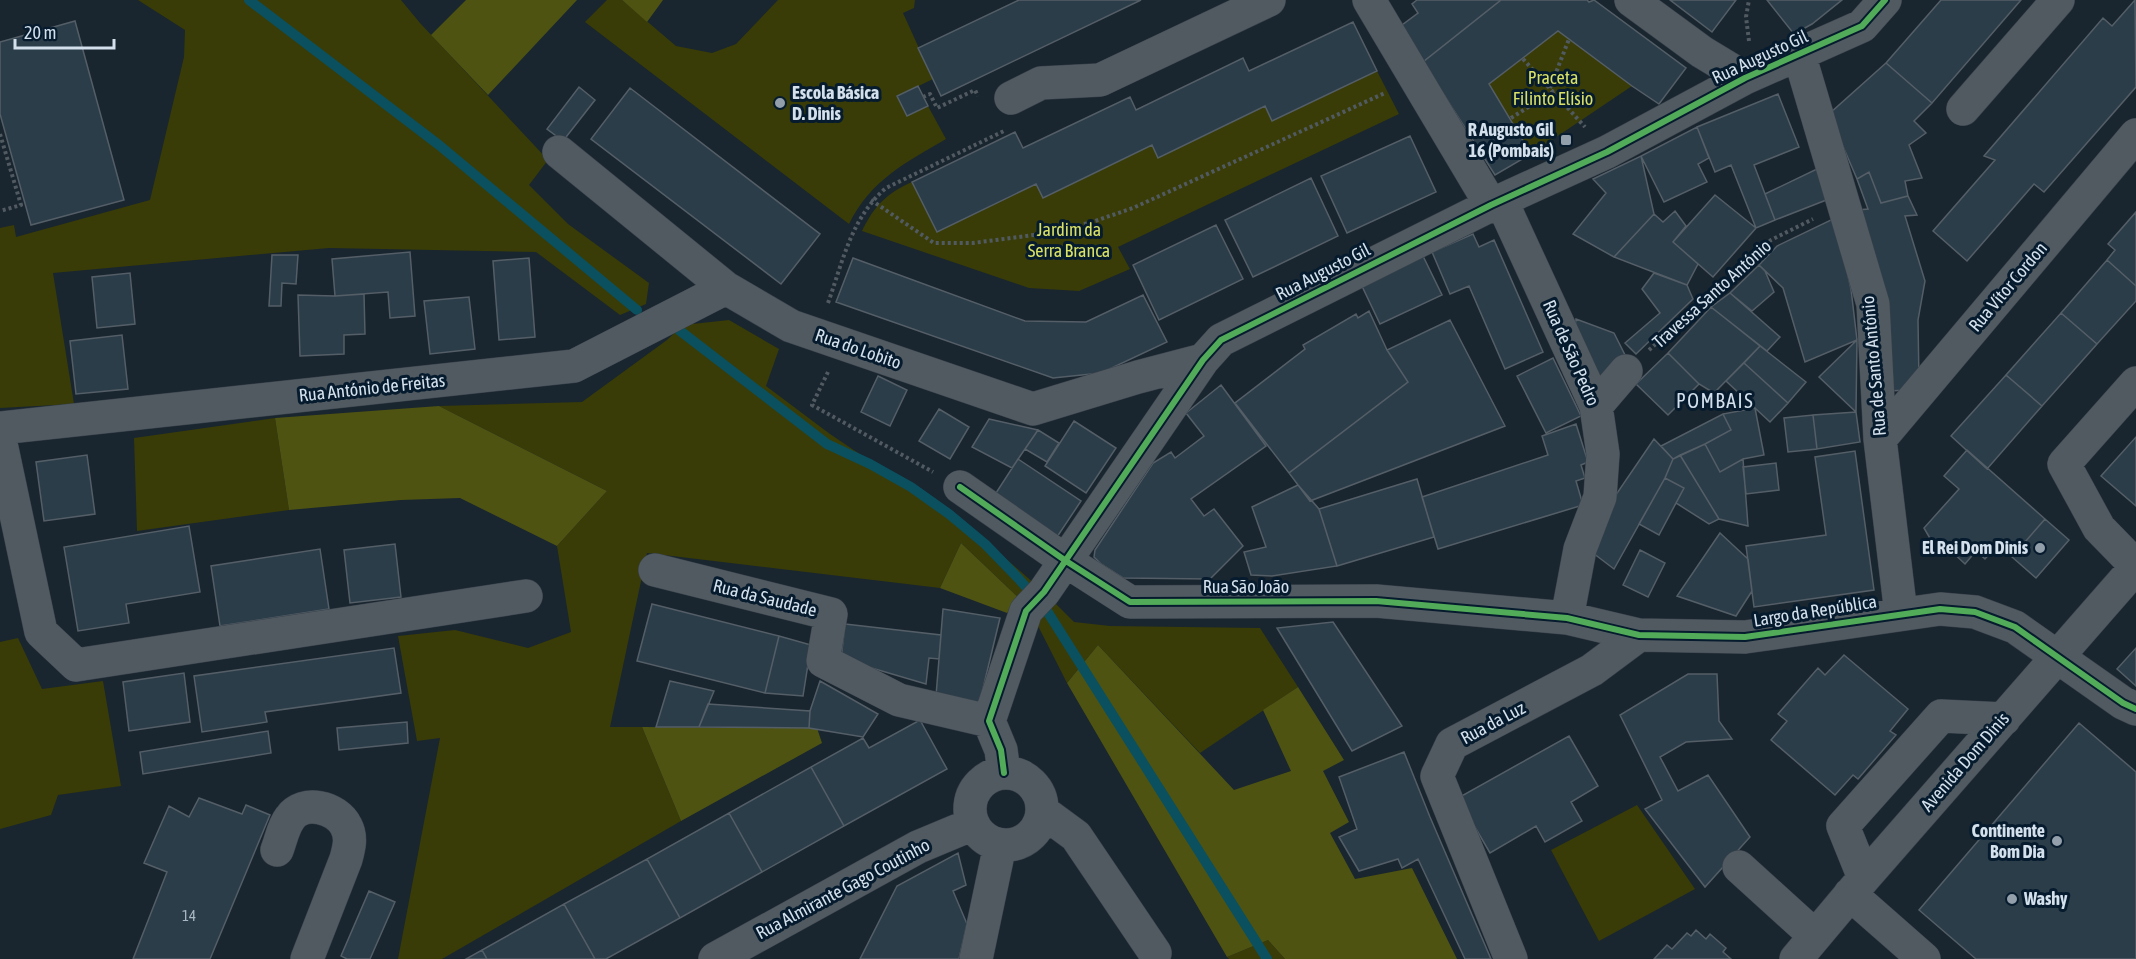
<svg xmlns="http://www.w3.org/2000/svg" width="2136" height="959" viewBox="0 0 2136 959" font-family="'Asap Condensed',sans-serif">
<style>
.green{fill:#393c07}
.forest{fill:#4e5311}
.lines{fill:none;stroke-linecap:round;stroke-linejoin:round}
.stream{stroke:#0b505f;stroke-width:10}
.building{fill:#2c3d4a;stroke:#545e67;stroke-width:1.5}
.minor-casing{stroke:#38414a;stroke-width:34}
.path{stroke:#515a61;stroke-width:4;stroke-dasharray:3 3;stroke-linecap:butt}
.minor{stroke:#515a61;stroke-width:33}
.cycleway-casing{stroke:#061c2e;stroke-width:10}
.cycleway{stroke:#51ab58;stroke-width:6}
.poi-dot{fill:#939faa;stroke:#061c2e;stroke-width:2}
.labels{text-anchor:middle;stroke-width:6;stroke-linejoin:round;paint-order:stroke}
.number-label{font-size:15px;fill:#aab8c4}
.street-label{font-size:18px;fill:#d4e1ed;stroke:#061c2e}
.park-label{font-size:18px;fill:#dae266;stroke:#061c2e}
.poi-label{font-size:18px;font-weight:bold;fill:#d4e1ed;stroke:#061c2e;text-anchor:end}
.neighbourhood-label{font-size:20px;letter-spacing:1.5px;fill:#d4e1ed;stroke:#061c2e}
</style>
<rect width="100%" height="100%" fill="#19252f"/>
<path class="green" d="M138,0H401L420,23L548,160L529,185L568,224L649,283L646,304L620,315L536,252L329,248L53,273L74,404L0,408V228L14,225L16,237L150,200L184,57L185,30Z
M607,0H622L676,46L712,53L736,44L778,0H915L914,8L903,13L933,79L898,96L907,116L928,106L946,139C905,163 871,180 849,224L585,22Z
M1558,31L1632,86L1531,154L1489,84Z
M1377,71L1399,114L1118,247L1130,269L1079,291L1029,288L862,231C874,206 887,193 912,182L937,232L1036,184L1043,198L1152,145L1158,157L1265,106L1272,120Z
M729,320L779,349L766,386L830,434L975,532L1036,585L1021,600L961,543L940,588L647,553L610,727H642L681,821L442,959H398L440,738L417,741L398,636L455,630L528,648L571,632L557,546L607,491L439,406L582,402L667,340L683,325Z
M275,418L289,510L137,531L134,438Z
M1053,601L1074,622L1110,626L1260,628L1298,687L1200,753L1098,645L1067,683L1035,620Z
M18,638L42,689L103,681L121,786L58,795L51,815L0,829V642Z
M1637,805L1695,889L1599,941L1551,850Z
M1268,940L1285,959H1229L1227,957Z"/>
<path class="forest" d="M466,0H577L488,95L431,35Z
M622,0H663L647,22Z
M439,406L607,491L557,546L460,498L401,500L289,510L275,418Z
M961,543L1021,600L1007,613L940,588Z
M1098,645L1234,790L1291,771L1263,710L1298,687L1344,760L1323,771L1349,822L1330,833L1355,879L1412,868L1457,959H1285L1268,940L1227,957L1067,683Z
M642,727L817,728L822,743L681,821Z"/>
<g class="lines">
<path class="stream" d="M249,0L439,145L637,310
M679,330L827,444L870,464L911,487L949,514L985,544L1018,578L1047,611L1267,959"/>
</g>
<path class="building" d="M1019,0H1141L941,96L918,48Z
M1417,0H1501L1423,62L1398,28L1418,13L1412,4Z
M1501,0H1587L1589,2L1594,0L1686,68L1659,104L1632,86L1558,31L1489,84L1531,154L1495,175L1423,62Z
M1670,0H1736L1712,32Z
M1767,0H1842L1812,24L1794,34Z
M1941,0H2021L1932,103L1886,63Z
M2135,0L2136,87L2044,192L2034,184L1967,261L1933,231L1995,160L1984,156L2103,18L2112,26Z
M75,21L124,200L31,225L0,114V42Z
M1353,22L1377,71L1272,121L1265,106L1158,158L1152,145L1043,198L1036,184L937,232L912,182L1015,132L1023,148L1130,97L1136,110L1243,58L1249,71Z
M1886,63L1932,103L1914,121L1926,133L1909,145L1922,178L1905,181L1908,196L1881,203L1869,172L1857,179L1829,114Z
M918,86L928,106L907,116L897,96Z
M579,87L595,100L563,141L547,129Z
M630,88L820,234L781,284L591,139Z
M1778,94L1799,147L1754,165L1775,220L1756,228L1731,165L1715,172L1697,127Z
M1697,127L1709,158L1698,164L1707,182L1664,202L1641,156Z
M1410,136L1436,192L1347,233L1321,176Z
M1641,156L1654,214L1614,257L1573,234L1606,193L1593,179Z
M1819,168L1834,197L1775,220L1765,194Z
M1869,172L1881,203L1908,196L1917,215L1905,216L1925,281L1918,320L1919,381L1908,390L1889,391L1857,210L1868,209L1857,179Z
M1311,178L1338,236L1253,277L1225,220Z
M1715,195L1756,228L1713,277L1673,242Z
M1675,211L1686,226L1673,242L1698,264L1687,285L1614,257L1654,214L1663,222Z
M2136,212V286L2107,260L2115,250L2108,244Z
M1835,218L1851,289L1857,340L1805,362L1783,288L1759,265L1777,246Z
M1216,225L1243,279L1159,320L1133,265Z
M1473,234L1479,247L1494,240L1543,352L1505,369L1469,286L1450,294L1432,252Z
M410,252L415,316L390,318L388,292L335,296L332,259Z
M1422,254L1442,295L1380,324L1361,284Z
M272,255H298L296,284L282,283L281,306H269Z
M529,258L535,337L499,340L493,261Z
M853,258L1025,321L1086,322L1143,295L1167,342L1101,373L1053,378L836,302Z
M2107,260L2136,286V301L2097,344L2061,313Z
M1759,265L1765,271L1774,292L1752,311L1730,293Z
M130,273L135,324L97,328L92,277Z
M1654,273L1687,285L1693,299L1636,354L1625,343L1660,313L1642,289Z
M1730,293L1780,337L1767,351L1711,307Z
M364,294L365,334L344,335V354L300,356L298,295L335,296Z
M469,297L475,349L430,354L424,301Z
M1711,307L1760,346L1714,393L1699,384L1668,353Z
M1369,311L1387,350L1408,382L1289,473L1235,403L1305,349L1303,345L1356,314L1358,318Z
M2061,313L2097,344L2042,406L2006,375Z
M1576,319L1614,333L1626,357L1602,384L1574,336Z
M1450,320L1505,426L1310,501L1289,473L1408,382L1387,350Z
M122,335L128,389L76,394L70,341Z
M1857,340L1856,412L1819,377Z
M1760,346L1806,382L1788,403L1744,363Z
M1668,353L1699,384L1668,415L1636,384Z
M1553,358L1581,416L1546,433L1517,376Z
M1744,363L1788,403L1770,422L1726,381Z
M2006,375L2042,406L1987,469L1951,436Z
M878,376L907,390L890,426L861,412Z
M1221,385L1266,446L1191,499L1204,516L1214,509L1243,546L1210,579L1123,578L1101,564L1094,557L1095,550L1153,463L1171,452L1175,458L1204,436L1186,413Z
M1755,408L1764,455L1743,459L1720,472L1705,444L1731,430L1723,414Z
M939,409L969,427L950,459L919,441Z
M1856,412L1860,442L1817,449L1813,415Z
M1723,414L1731,430L1705,444L1673,459L1661,446Z
M1813,415L1817,449L1788,452L1784,418Z
M989,419L1038,430L1012,468L972,447Z
M1074,421L1116,448L1086,493L1045,466Z
M1576,424L1588,462L1581,465L1585,478L1576,481L1583,505L1438,549L1422,497L1548,455L1542,436Z
M1038,430L1059,443L1047,462L1025,449Z
M2136,437V506L2101,476Z
M1654,439L1673,459L1665,478L1614,569L1593,553L1613,499Z
M1705,444L1720,472L1743,459L1748,526L1719,519L1680,455Z
M1967,450L2045,519L2012,557L1998,544L1985,559L1976,551L1965,564L1949,549L1944,555L1935,547L1924,528L1959,489L1944,476Z
M1855,451L1874,590L1754,607L1746,546L1826,535L1815,457Z
M87,455L95,514L44,521L36,462Z
M1680,455L1719,519L1709,524L1676,503L1684,488L1665,478L1673,459Z
M1018,459L1081,501L1057,537L994,496Z
M1776,463L1779,490L1746,494L1743,467Z
M1665,478L1684,488L1659,535L1639,524Z
M1417,479L1434,537L1337,566L1319,509Z
M1298,485L1319,509L1337,566L1272,576L1251,575L1244,552L1266,547L1252,507Z
M2045,519L2069,540L2036,578L2012,557Z
M189,526L200,592L126,604L129,623L78,631L64,547Z
M1720,533L1748,559L1752,591L1736,616L1677,596Z
M395,544L401,597L350,603L344,550Z
M320,549L329,609L220,626L211,566Z
M1640,550L1665,563L1648,597L1623,585Z
M652,604L779,636L765,693L637,661Z
M943,609L1000,618L979,705L936,696Z
M1333,622L1402,726L1352,751L1277,628Z
M845,624L941,635L939,659L929,658L926,684L841,659Z
M779,636L811,645L803,696L765,693Z
M394,648L401,693L265,712L267,722L202,732L194,676Z
M2136,648V686L2117,669Z
M1844,655L1908,709L1890,731L1896,735L1858,779L1853,775L1835,795L1771,740L1787,721L1778,714L1818,668L1825,675Z
M184,673L190,722L129,731L123,682Z
M1688,674H1717L1719,721L1732,739L1686,742L1660,757L1678,791L1708,775L1750,837L1705,887L1645,809L1662,800L1620,715Z
M670,681L714,691L699,727H656Z
M820,681L878,714L863,737L809,728L810,711Z
M708,704L810,711L809,728L699,727Z
M920,720L947,769L844,826L811,767L863,738L869,748Z
M407,722L408,743L339,750L337,728Z
M2079,723L2136,772V959H1976L1919,910Z
M268,731L271,753L143,774L140,752Z
M1569,736L1598,786L1571,802L1582,821L1545,842L1536,826L1490,853L1458,798Z
M1404,752L1430,817L1491,959H1465L1418,859L1402,868L1398,859L1359,871L1339,837L1357,829L1339,777Z
M811,767L844,826L762,872L729,813Z
M199,798L242,814L246,805L270,815L210,959H133L167,872L144,863L169,806L189,817Z
M729,813L762,872L680,918L647,859Z
M958,853L966,885L953,891L967,924L959,959H860L897,886Z
M647,859L680,918L606,959H595L564,904Z
M369,891L395,902L370,959H347L341,956Z
M564,904L595,959H487L482,950Z
M1696,930L1706,939L1710,934L1726,948L1723,952L1731,959H1654L1667,945L1672,949L1687,933L1691,936Z
M482,950L487,959H466Z"/>
<g class="lines">
<g class="minor-casing">
<path id="minor" d="M1369,0L1491,205
M1631,0L1702,52L1745,78
M1799,54L1873,304L1880,439L1901,614
M1011,98L1041,83L1100,80L1269,0
M1963,109L2058,0
M559,152L726,288L791,326L1033,409L1138,377L1203,360
M1501,200L1596,406L1603,454L1600,497L1580,549L1567,618
M2136,383L2064,464L2099,528L2136,566
M1596,406L1626,371
M0,428L574,366L726,288
M0,439L41,632L76,665L526,596
M1880,439L2136,135
M960,487L1066,561L1130,602L1376,601L1567,618L1639,635L1745,637L1940,609L1975,612L2015,627L2123,703L2136,709
M655,570L831,614L823,661L899,700L989,721
M1004,773L1001,750L989,721L1026,611L1044,592L1203,360L1221,340L1491,205L1607,152L1745,78L1862,26L1885,0
M970 809a36 36 0 1 1 72 0a36 36 0 1 1-72 0Z
M1042,811L1076,836L1155,953
M277,850C281,840 283,827 290,818C303,799 337,807 346,826C352,837 349,848 346,859L307,959
M1739,867L1815,936
M1864,878L1843,826L1941,716L2004,719
M1850,894L1924,959
M715,959L918,847L973,824
M976,959L1000,845
M1511,959L1437,776L1452,744L1592,670L1639,635
M1796,959L1864,878L2136,567"/>
</g>
<path class="path" d="M1749,41L1746,17L1749,0
M1523,59L1585,127
M1550,88L1569,39
M923,97L930,94L937,108L975,90L978,96
M1511,118L1554,91
M0,134L21,205L0,211
M871,200L934,243H973L1049,233L1092,222L1133,208L1385,93
M828,303C843,261 851,218 886,188L1004,131
M1649,350L1771,240L1813,219
M828,372L812,405L933,472"/>
<use href="#minor" class="minor"/>
<g class="cycleway-casing">
<path id="cycleway" d="M960,487L1066,561L1130,602L1376,601L1567,618L1639,635L1745,637L1940,609L1975,612L2015,627L2123,703L2136,709
M1004,773L1001,750L989,721L1026,611L1044,592L1203,360L1221,340L1491,205L1607,152L1745,78L1862,26L1885,0"/>
</g>
<use href="#cycleway" class="cycleway"/>
</g>
<g class="poi-dot">
<circle cx="780" cy="103" r="6"/>
<rect x="1560" y="134" width="12" height="12" rx="3"/>
<circle cx="2040" cy="548" r="6"/>
<circle cx="2057" cy="841" r="6"/>
<circle cx="2012" cy="899" r="6"/>
</g>
<g class="labels">
<g class="number-label">
<text x="189" y="921">14</text>
</g>
<g class="street-label">
<text transform="translate(1760 57) rotate(-25)" y="6">Rua Augusto Gil</text>
<text transform="translate(1323 272) rotate(-27)" y="6">Rua Augusto Gil</text>
<text transform="translate(2008 287) rotate(-50)" y="6">Rua Vítor Cordon</text>
<text transform="translate(1712 294) rotate(-42)" y="6">Travessa Santo António</text>
<text transform="translate(858 349) rotate(19)" y="6">Rua do Lobito</text>
<text transform="translate(1571 353) rotate(66)" y="6">Rua de São Pedro</text>
<text transform="translate(1874 366) rotate(-95)" y="6">Rua de Santo António</text>
<text transform="translate(372 388) rotate(-6)" y="6">Rua António de Freitas</text>
<text x="1246" y="593">Rua São João</text>
<text transform="translate(765 598) rotate(14)" y="6">Rua da Saudade</text>
<text transform="translate(1815 611) rotate(-9)" y="6">Largo da República</text>
<text transform="translate(1493 723) rotate(-28)" y="6">Rua da Luz</text>
<text transform="translate(1965 762) rotate(-49)" y="6">Avenida Dom Dinis</text>
<text transform="translate(843 889) rotate(-28)" y="6">Rua Almirante Gago Coutinho</text>
</g>
<g class="park-label">
<text x="1553" y="84">Praceta<tspan x="1553" dy="21">Filinto Elísio</tspan></text>
<text x="1069" y="236">Jardim da<tspan x="1069" dy="21">Serra Branca</tspan></text>
</g>
<g class="poi-label">
<text x="792" y="99" text-anchor="start">Escola Básica<tspan x="792" dy="21">D. Dinis</tspan></text>
<text x="1554" y="136">R Augusto Gil<tspan x="1554" dy="21">16 (Pombais)</tspan></text>
<text x="2028" y="554">El Rei Dom Dinis</text>
<text x="2045" y="837">Continente<tspan x="2045" dy="21">Bom Dia</tspan></text>
<text x="2024" y="905" text-anchor="start">Washy</text>
</g>
<g class="neighbourhood-label">
<text x="1715" y="408">POMBAIS</text>
</g>
</g>
<path d="M15 39v9h99v-9" fill="none" stroke="#d4e1ed" stroke-width="3"/>
<text x="24" y="39" font-size="18" fill="#d4e1ed" stroke="#061c2e" stroke-width="4.5" paint-order="stroke">20 m</text>
</svg>
